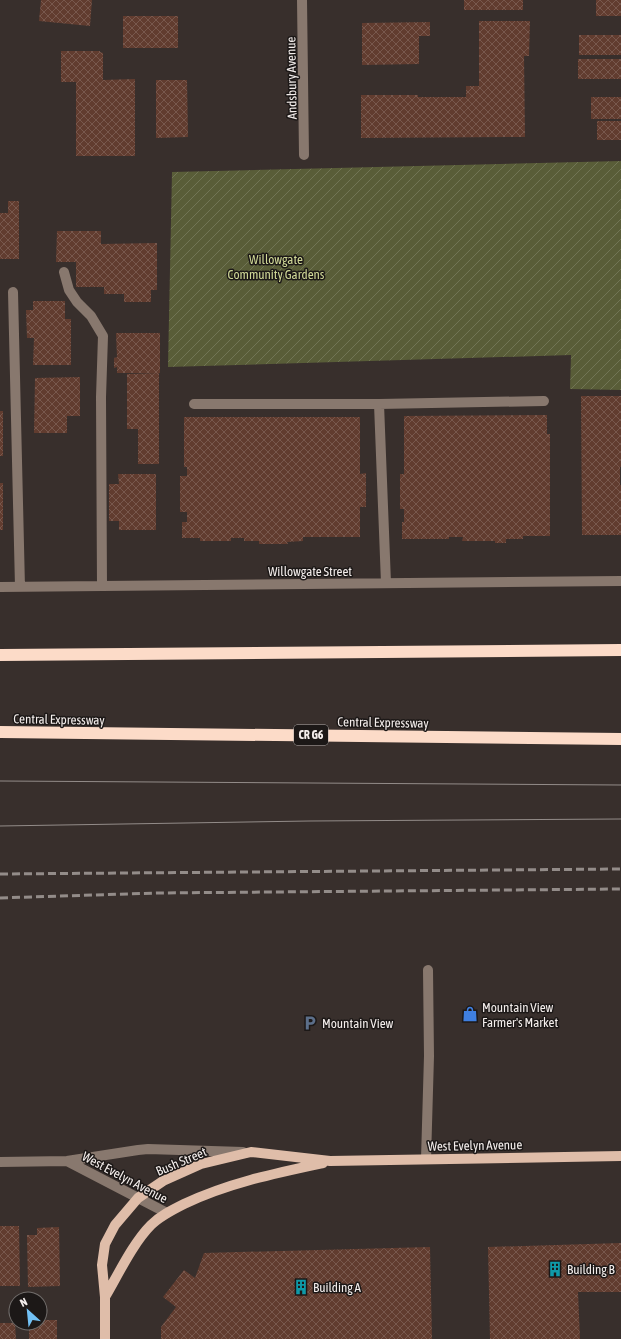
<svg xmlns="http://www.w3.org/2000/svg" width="621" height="1339" viewBox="0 0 621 1339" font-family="'Asap Condensed',sans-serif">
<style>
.garden{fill:url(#garden-furrows)}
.building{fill:url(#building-cross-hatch)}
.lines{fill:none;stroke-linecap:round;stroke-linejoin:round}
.minor{stroke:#88786e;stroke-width:10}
.major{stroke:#dfbda9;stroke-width:10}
.highway{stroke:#fcdbc8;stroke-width:12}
.tram{stroke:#938c89;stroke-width:1}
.rail{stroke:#938c89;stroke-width:3;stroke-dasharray:8 4;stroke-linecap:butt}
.labels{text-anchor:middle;stroke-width:3;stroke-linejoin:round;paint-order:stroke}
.shield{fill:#1c1817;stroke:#b3aeac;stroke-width:1}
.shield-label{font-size:12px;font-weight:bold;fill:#f4eeec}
.street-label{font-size:13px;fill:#f4eeec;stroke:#1c1817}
.park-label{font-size:13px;fill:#d0d897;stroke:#1c1817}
.poi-label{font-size:13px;fill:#f4eeec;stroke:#1c1817;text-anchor:start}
</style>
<defs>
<pattern id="garden-furrows" width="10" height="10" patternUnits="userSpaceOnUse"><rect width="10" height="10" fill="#595d38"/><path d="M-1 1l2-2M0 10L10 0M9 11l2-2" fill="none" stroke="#717555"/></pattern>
<pattern id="building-cross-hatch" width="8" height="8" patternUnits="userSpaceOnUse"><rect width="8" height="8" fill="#613c2f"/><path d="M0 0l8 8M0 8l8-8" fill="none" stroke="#78584d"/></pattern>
</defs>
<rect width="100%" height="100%" fill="#382f2c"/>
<path class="garden" d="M621,161V390L570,389L571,355L168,367L172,172Z"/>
<path class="building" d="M41,0H92L90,26L39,21Z
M464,0H523V10H464Z
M596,0H621V16H596Z
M123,16H178V48H123Z
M479,21H530L529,56H524L525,137L361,138V95H418V97H466V86H479Z
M430,22V36H419V64L362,65V23Z
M579,35H621V55H579Z
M61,51H100V52L103,53V80L135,79V156H76V82H61Z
M578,59H621V79H578Z
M156,80H187L188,137L156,138Z
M591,97H621V119H591Z
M597,121H621V140H597Z
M8,201H19V259H0V213H8Z
M57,231H101V244L157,243V290H151V302H124V294H104V287H76V262H56Z
M33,301H65V319H71V365H33L34,338H27L26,310H33Z
M116,333H160V373H117V367L114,368V358L117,357Z
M159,373V464H138V429H127V374Z
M80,377V416H67V433H34L35,378Z
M581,396H621V467H620V485H621V535H582Z
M0,411H3V456H0Z
M547,415V434H550V536H523V539H506V543H495V541H462L463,537H449V539H402V522H404V509H400V474H404V416Z
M184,417H360V474L366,473V507H360V537H303V541L287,542L288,544H259V541H244V538H231V541H200V538H182V522H187V512H180V476H187V467H184Z
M118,474H156V530H119V521H109V484H119Z
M0,483H3V530H0Z
M0,1226H19L20,1286H0Z
M59,1227L60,1286L28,1287L27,1235H37V1228Z
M621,1243V1292H578L580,1339H490L488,1247Z
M430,1247L432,1339H161V1327L176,1307L163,1297L184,1270L195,1278L204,1253Z
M40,1320H57V1339H29V1323H40Z
M0,1323H15L16,1339H0Z"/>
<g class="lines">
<path class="minor" d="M302,0L304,155
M64,272L69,290L77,302L91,316L103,336L101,397L102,586
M13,292L20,587
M194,404H379
M386,583L379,404L544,401
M0,587L621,581
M426,1159L429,1056L428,970
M67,1161L167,1213
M0,1162L67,1161L138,1150L148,1149L243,1152"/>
<path class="major" d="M105,1297C118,1275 133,1243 151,1225C160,1216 172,1210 184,1204C228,1183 276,1173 323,1163
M105,1339V1297L102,1265L105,1244L115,1225L138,1198L163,1181L201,1164L251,1152L330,1161L621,1156"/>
<path class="highway" d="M0,655L621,650
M0,732L621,739"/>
<path class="tram" d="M0,781L621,785
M0,826L309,821L621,819"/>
<path class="rail" d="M0,874L621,869
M0,898L156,893L621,889"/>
</g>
<defs>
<g id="shop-bare" transform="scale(1.2)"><path d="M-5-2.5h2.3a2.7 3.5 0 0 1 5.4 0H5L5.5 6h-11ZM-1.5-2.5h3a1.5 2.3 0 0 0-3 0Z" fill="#3f7fe0" stroke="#1c1817" stroke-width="2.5" paint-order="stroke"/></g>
<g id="parking-bare" transform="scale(1.2)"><path d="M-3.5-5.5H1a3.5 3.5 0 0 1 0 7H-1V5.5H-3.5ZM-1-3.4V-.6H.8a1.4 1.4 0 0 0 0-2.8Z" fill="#5c6f8a" stroke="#1c1817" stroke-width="2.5" paint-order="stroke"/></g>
<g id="building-bare" transform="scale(1.2)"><path d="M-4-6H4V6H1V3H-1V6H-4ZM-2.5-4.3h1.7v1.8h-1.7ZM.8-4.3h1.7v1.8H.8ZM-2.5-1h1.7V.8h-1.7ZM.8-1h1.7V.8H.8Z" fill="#0f9aa8" stroke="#1c1817" stroke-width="2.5" paint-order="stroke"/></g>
</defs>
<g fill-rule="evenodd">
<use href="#shop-bare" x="470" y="1014"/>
<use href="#parking-bare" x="310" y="1023"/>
<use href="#building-bare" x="555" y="1269"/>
<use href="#building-bare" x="301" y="1287"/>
</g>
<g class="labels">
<rect class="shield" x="294" y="725" width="34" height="20" rx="3"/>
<g class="shield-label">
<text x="311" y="739">CR G6</text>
</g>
<g class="street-label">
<text transform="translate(291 78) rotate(-91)" y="5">Andsbury Avenue</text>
<text x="310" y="576">Willowgate Street</text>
<text transform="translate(59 719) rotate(1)" y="5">Central Expressway</text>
<text transform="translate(383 722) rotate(1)" y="5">Central Expressway</text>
<text transform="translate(475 1145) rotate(-1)" y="5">West Evelyn Avenue</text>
<text transform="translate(181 1161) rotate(-23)" y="5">Bush Street</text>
<text transform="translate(125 1177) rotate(28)" y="5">West Evelyn Avenue</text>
</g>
<g class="park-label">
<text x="276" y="264">Willowgate<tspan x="276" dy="15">Community Gardens</tspan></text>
</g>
<g class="poi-label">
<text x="482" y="1012">Mountain View<tspan x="482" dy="15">Farmer's Market</tspan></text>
<text x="322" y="1028">Mountain View</text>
<text x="567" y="1274">Building B</text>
<text x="313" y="1292">Building A</text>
</g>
</g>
<g transform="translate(28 1311) rotate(333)"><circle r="19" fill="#1c1817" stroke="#726e6c"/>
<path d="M0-3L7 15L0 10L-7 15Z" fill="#72c1f5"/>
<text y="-6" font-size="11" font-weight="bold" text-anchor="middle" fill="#f4eeec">N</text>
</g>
</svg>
